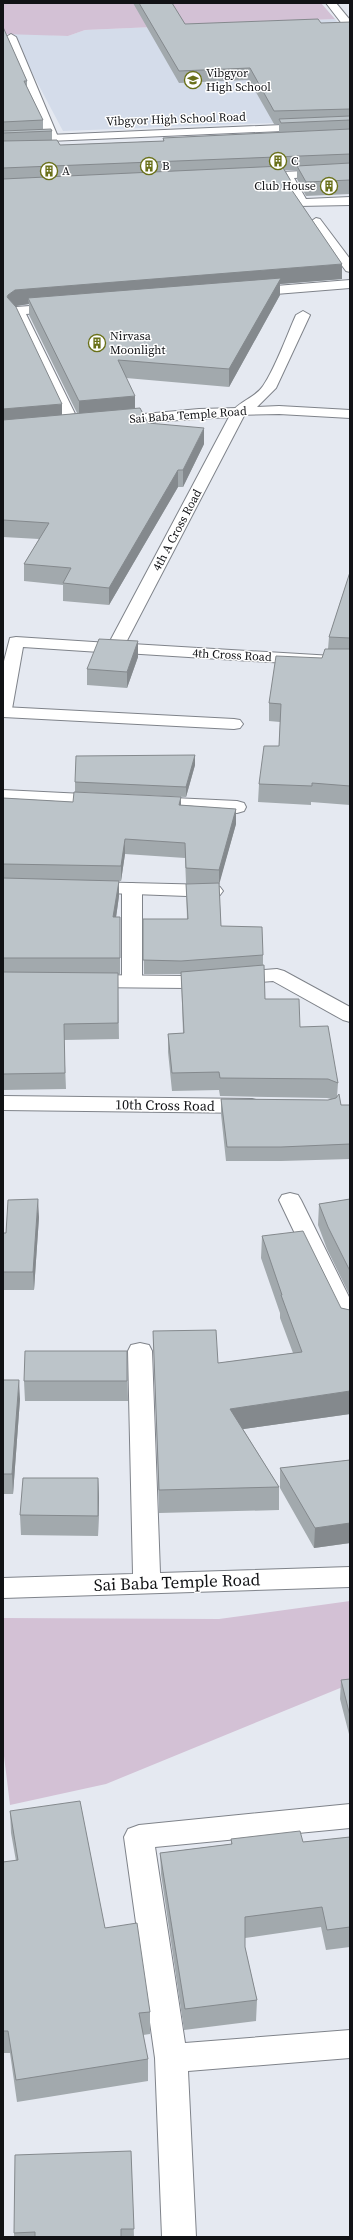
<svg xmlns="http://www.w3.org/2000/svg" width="353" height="2240" viewBox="0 0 353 2240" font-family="'Source Serif 4',serif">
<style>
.built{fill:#d4dcea}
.green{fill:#d3c1d5}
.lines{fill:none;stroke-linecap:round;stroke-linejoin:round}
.service-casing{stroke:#7f838a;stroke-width:2}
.minor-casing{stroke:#7f838a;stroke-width:2}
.tertiary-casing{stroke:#7f838a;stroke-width:2}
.service{fill:#fff;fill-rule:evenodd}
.minor{fill:#fff;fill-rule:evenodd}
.tertiary{fill:#fff;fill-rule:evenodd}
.wall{fill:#a2a9ad;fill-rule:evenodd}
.shaded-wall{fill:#84898d}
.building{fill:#bcc4c9;stroke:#84898d}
.labels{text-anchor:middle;stroke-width:3;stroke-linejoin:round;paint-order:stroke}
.far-poi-label{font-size:12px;fill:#111215;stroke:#fff;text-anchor:start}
.far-street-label{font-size:12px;fill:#111215;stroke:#fff}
.street-label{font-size:14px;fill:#111215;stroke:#fff}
.near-street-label{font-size:17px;fill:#111215;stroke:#fff}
</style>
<rect width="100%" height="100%" fill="#e5e9f1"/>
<path class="built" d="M335,19L350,39V120L63,131L11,33L68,36L85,30Z"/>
<path class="green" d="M3,3H321L335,19L85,30L68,36L3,34Z
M350,1601V1684L106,1784L10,1805L3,1748V1618L219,1619Z"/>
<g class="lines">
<g class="service-casing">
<path id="service" d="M326,3H336L350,20V30L346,29Z
M11,34L16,37L58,137L56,139L52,140L46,137L6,37Z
M350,169V175L294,178L306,199L350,197V205L298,206L283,178L258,179L252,176L258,173Z
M132,883L139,885L142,889V981L139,985L132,987L125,985L122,981V889L125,885Z"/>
</g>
<g class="minor-casing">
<path id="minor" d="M316,218L320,219L350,259V272L346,271L310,222Z
M350,280V288L250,296L244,292L250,288Z
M58,304L65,308L63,311L26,314L80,424L73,428L66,424L18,321L9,311L16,307Z
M303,311L310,315L276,388L257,407L279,406L350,410V418L279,414L234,415L232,412C239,401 255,398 263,386C275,369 287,335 296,315Z
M115,643L350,657V667L109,652L107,648L109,644Z
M3,707L234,719L240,720L243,724L240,728L234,729L3,717Z
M3,790L104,795L111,797L113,801L111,805L104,807L3,802Z
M152,797L237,801L244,803L246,807L244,811L237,813L145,807L143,803L145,799Z
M88,882L213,885L220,887L223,891L220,895L213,897L81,892L78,888L81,884Z
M277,969L284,971L350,1007V1022L343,1020L273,981L186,988L88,987L81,985L78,981L81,977L88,975L186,976Z
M3,1096L252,1099L260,1101L263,1106L260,1111L252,1113L3,1110Z
M290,1193L298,1195L301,1200L350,1299V1332L341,1330L338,1324L279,1200L282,1195Z
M140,1343L149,1345L152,1351L160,1573L350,1567V1587L3,1598V1578L133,1574L128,1351L131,1345Z
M350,1804V1828L155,1847L185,2043L350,2030V2058L188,2071L196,2237H162L155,2058L124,1837L128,1829L139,1825Z"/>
</g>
<g class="tertiary-casing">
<path id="tertiary" d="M350,122V128L3,143V137Z
M239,408L246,412L121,652L115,653L23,647L12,709L9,713L3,714V665L10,638L16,637L109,643L229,417L116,424L111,423L109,420L111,417L199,409Z"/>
</g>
<use href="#service" class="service"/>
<use href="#minor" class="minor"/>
<use href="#tertiary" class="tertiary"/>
</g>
<path class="wall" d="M133,3H172L185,24L321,23L350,22V194L306,196L297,179V170H285L292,183L291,189L342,264V279L280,284V295L229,387L126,378L135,408L148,423L204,444L183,487H178L109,605L63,601V585L24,581V564L39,539L3,537V27L27,81V87L43,120V129L52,131V140L60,145L163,141V138L279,132V124H274L249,80L179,83ZM29,304V315L77,413L62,415L15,306Z
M350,572V805L311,802V805L258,802L259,784L279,746L280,722L269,721V703L322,658L328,649L329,637Z
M138,641V657L127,688L87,685V669Z
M195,755V765L186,797L75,792V782Z
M181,797V805L236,809V824L219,883L221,926L263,955V966L265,999L300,1027L338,1083L337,1097L341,1105H350V1159L281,1161H226L221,1114V1099L328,1100L331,1099L327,1098L220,1096L219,1090L172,1091L168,1052V1034L183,1033L181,974H144L143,919H187L186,884H201L186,883L185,858L125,854L121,881H119V896L116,917H120V974H118L119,1039L64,1040L66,1089L3,1090V798L73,802Z
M350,1199V1296L327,1249L318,1225L319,1204Z
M39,1217L34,1290H3V1233H6Z
M262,1236L341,1308L350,1310V1414L243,1429L279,1487V1510L159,1513L154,1354L153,1331L218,1363L293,1353L280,1318V1313L261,1258Z
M127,1351L128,1401H25L24,1381Z
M3,1380L20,1399L13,1494H3Z
M350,1460V1543L314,1548L280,1488V1468Z
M98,1478L99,1498L98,1536L21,1535L20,1515Z
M350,1679V1738L340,1699L341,1680Z
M10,1811L105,1928L150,2012V2034L143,2035L148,2059V2081L17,2102L10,2053H3V1862L16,1861L11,1833Z
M350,1837V1947L326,1950L321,1927L245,1938V1947L257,2000L256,2021L184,2030L161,1874L160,1853L231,1844V1839L303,1842Z
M131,2151L134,2237H14V2233Z"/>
<path class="shaded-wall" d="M342,264V279L280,284V295L229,387V369L28,298L29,304L16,306L8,310V295L15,290Z
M135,396V413L79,419V401Z
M62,404V420L3,426V409Z
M204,428V444L183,487V470Z
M178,470V487L109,605V588Z
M138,641V657L127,688V672Z
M195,755V765L186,797V787Z
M181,797V812L179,805Z
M236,809V824L219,885V870Z
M125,839V854L121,881V866Z
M119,881V896L114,932L113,917Z
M38,1199L39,1217L34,1290L33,1272Z
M19,1380L20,1399L13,1494L12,1474Z
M350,1391V1414L230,1431V1409Z
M98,1478L99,1498L98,1536Z
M350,1523V1543L314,1548L315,1528Z"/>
<path class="building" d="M139,3H172L185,24L318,19L321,23L350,22V109L274,111L250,68L179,71Z
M3,27L27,81H24L43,120L3,122Z
M350,116V120L281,123L279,119Z
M51,129L52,131L3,133V131Z
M350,129V154L3,168V141L57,140L60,145L164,141L163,138Z
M350,163V180L306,182L297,166Z
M282,166L292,183H287L342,264L15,290L8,295L7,297L16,307L62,404L3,409V179Z
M281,278L229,369L118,360L135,396L79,401L28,298Z
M140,408L148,423L204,428L183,470H178L109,588L63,583L71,568L24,564L49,523L3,520V420Z
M350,572V638L329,637Z
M99,639L138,641L127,672L87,669Z
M325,649H350V786L312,783V786L259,784L264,746H279L281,704L269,703L276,656L322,658Z
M195,755L186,787L75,782L76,756Z
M74,792L181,797L179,805L236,809L219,870L186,868L185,843L125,839L121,866L3,864V798L73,802Z
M3,878L119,881L113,917H120V958H3Z
M219,883L221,926L262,927L263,955L181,961L143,960V919H188L186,884Z
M264,965L265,999H299L300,1027L328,1026L338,1083L328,1079L220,1078L219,1072L172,1073L168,1034L184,1033L181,972Z
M3,972L118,973V1023L64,1024L65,1073L3,1074Z
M339,1094L341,1105H350V1144L281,1147H227L221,1099L328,1100L336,1098Z
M38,1199L33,1272H3V1233H6L8,1200Z
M350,1199V1271L328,1227L319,1204Z
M303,1231L341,1308L350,1310V1391L230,1409L279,1487L159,1490L153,1331L216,1330L218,1363L302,1352L281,1295H282L262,1236Z
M25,1351H127V1381H24Z
M3,1380H19L12,1474H3Z
M350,1460V1523L315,1528L280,1468Z
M23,1478H98V1516L20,1515Z
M350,1679V1716L341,1680Z
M80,1801L105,1928L137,1923L150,2012L139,2013L148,2059L16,2080L8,2031H3V1862L18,1860L10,1811Z
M300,1831L303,1842L350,1837V1927L327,1930L322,1907L245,1917V1947L257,2000L185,2009L160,1853L232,1844L231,1839Z
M131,2151L134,2229H121V2237H35V2232L14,2233L15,2155Z"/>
<defs>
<g id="school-ring" transform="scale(0.9)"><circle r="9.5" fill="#fff" stroke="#697018" stroke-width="1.5"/><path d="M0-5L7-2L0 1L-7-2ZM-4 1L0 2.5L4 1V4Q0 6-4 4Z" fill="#697018"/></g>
<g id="building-ring" transform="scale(0.9)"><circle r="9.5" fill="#fff" stroke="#697018" stroke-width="1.5"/><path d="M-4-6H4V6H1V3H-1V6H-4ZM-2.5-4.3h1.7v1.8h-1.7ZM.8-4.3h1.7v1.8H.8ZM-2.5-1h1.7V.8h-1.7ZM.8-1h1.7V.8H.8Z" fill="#697018"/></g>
</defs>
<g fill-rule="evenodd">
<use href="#school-ring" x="193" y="80"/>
<use href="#building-ring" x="278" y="161"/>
<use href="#building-ring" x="149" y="166"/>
<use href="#building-ring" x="49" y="171"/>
<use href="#building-ring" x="329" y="186"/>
<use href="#building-ring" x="97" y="343"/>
</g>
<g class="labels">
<g class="far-poi-label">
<text x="206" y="77">Vibgyor<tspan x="206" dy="14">High School</tspan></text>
<text x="291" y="165">C</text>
<text x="162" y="170">B</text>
<text x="62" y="175">A</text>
<text x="316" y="190" text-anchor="end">Club House</text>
<text x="110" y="340">Nirvasa<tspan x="110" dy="14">Moonlight</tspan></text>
</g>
<g class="far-street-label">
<text transform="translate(176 119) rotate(-2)" y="4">Vibgyor High School Road</text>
<text transform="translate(188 415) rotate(-4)" y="4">Sai Baba Temple Road</text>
<text transform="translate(177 530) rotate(-62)" y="4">4th A Cross Road</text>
<text transform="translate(232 655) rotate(3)" y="4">4th Cross Road</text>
</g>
<g class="street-label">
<text transform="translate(165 1105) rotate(1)" y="5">10th Cross Road</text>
</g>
<g class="near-street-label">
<text transform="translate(177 1582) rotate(-2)" y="6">Sai Baba Temple Road</text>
</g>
</g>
<rect width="353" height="2240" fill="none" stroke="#111215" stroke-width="8"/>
</svg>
